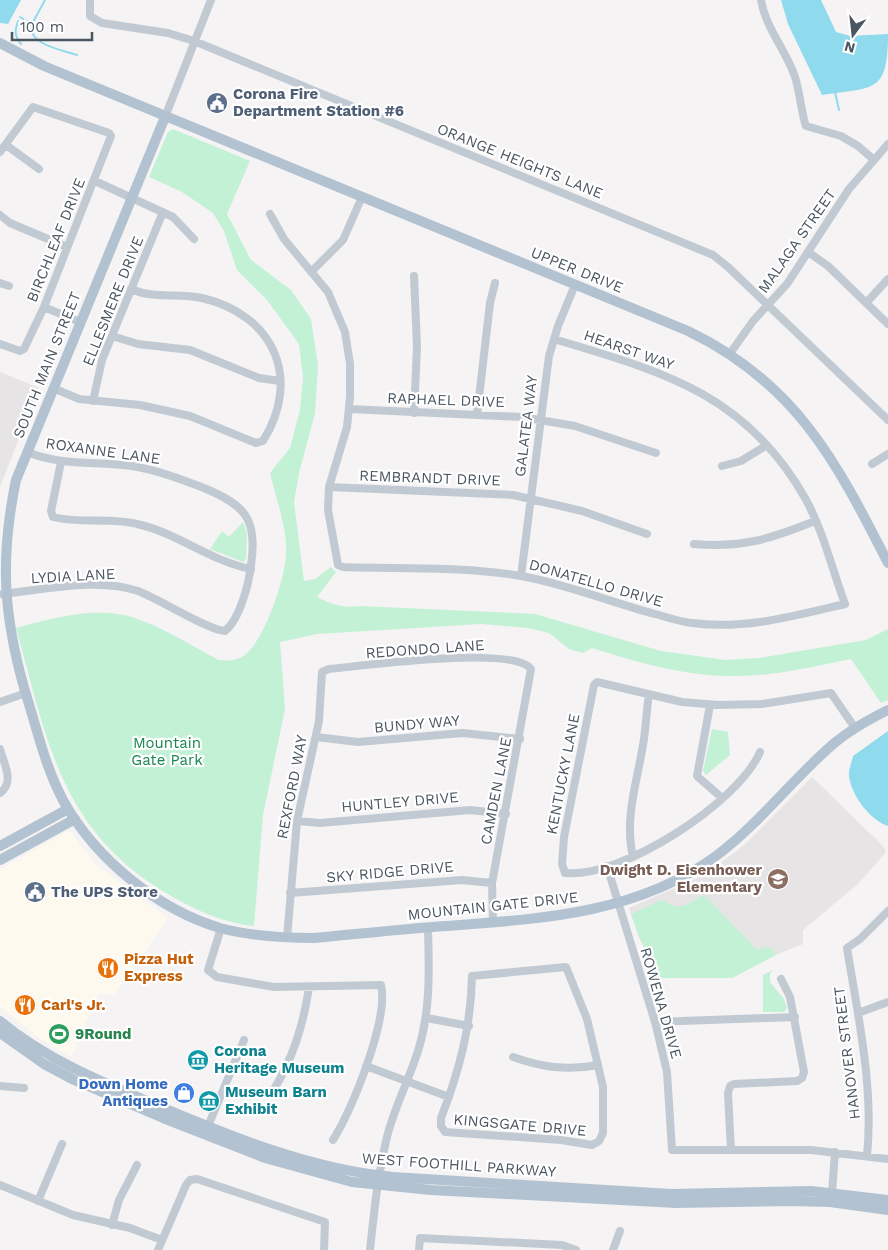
<svg xmlns="http://www.w3.org/2000/svg" width="888" height="1250" viewBox="0 0 888 1250" font-family="'Work Sans',sans-serif">
<style>
.commercial{fill:#fdf9ef}
.education{fill:#e6e4e5}
.green{fill:#c3f1d5}
.water{fill:#90daee}
.lines{fill:none;stroke-linecap:round;stroke-linejoin:round}
.stream{stroke:#90daee;stroke-width:2}
.minor{stroke:#c1cad2;stroke-width:8}
.major{stroke:#b3c2d1;stroke-width:10}
.labels{text-anchor:middle;stroke-width:4.5;stroke-linejoin:round;paint-order:stroke}
.service-label{font-size:15px;font-weight:bold;fill:#4e5e75;stroke:#fff;text-anchor:start}
.street-label{font-size:15px;fill:#4a5661;stroke:#fff}
.park-label{font-size:15px;fill:#17864f;stroke:#fff}
.education-label{font-size:15px;font-weight:bold;fill:#785e54;stroke:#fff;text-anchor:end}
.food-label{font-size:15px;font-weight:bold;fill:#c56008;stroke:#fff;text-anchor:start}
.leisure-label{font-size:15px;font-weight:bold;fill:#27864d;stroke:#fff;text-anchor:start}
.culture-label{font-size:15px;font-weight:bold;fill:#0d838f;stroke:#fff;text-anchor:start}
.shop-label{font-size:15px;font-weight:bold;fill:#366cbe;stroke:#fff;text-anchor:end}
</style>
<rect width="100%" height="100%" fill="#f5f3f3"/>
<path class="commercial" d="M68,831L72,832L82,847L98,866L168,918L114,996L99,993L71,1057L39,1038L0,1007V869Z"/>
<path class="education" d="M0,372L39,388L0,487Z
M812,777L883,846L886,852L859,883L803,930V944L766,959L732,978H660L639,937L629,908L702,876L723,861L744,845Z"/>
<path class="green" d="M173,129L250,161L227,214L251,260L291,290L311,319L318,365L315,413L299,473L294,502L304,581L315,579L331,567L336,572L317,597C333,605 343,608 360,606L535,614L661,651L725,660L759,658L866,640L888,629V700L881,703L851,659C814,666 776,676 738,676C687,677 640,663 592,648L583,653L569,649L549,633L528,628L481,624L317,634L280,642L285,709L263,815L254,926C223,923 193,909 166,893C59,829 47,738 16,628C48,619 85,609 118,614C148,618 192,646 219,660C229,661 237,661 245,655C265,639 284,581 286,556C288,530 276,499 270,473L290,448L300,410L303,377L299,344L267,300L237,270L224,231L213,213L182,192L149,177L168,132Z
M243,522L247,533L246,559L243,562L210,549L222,531L229,537Z
M712,729L728,732L730,755L706,775L703,771Z
M704,895L757,950L764,947L773,949L776,955L732,978H660L639,937L631,914L662,900C681,912 685,905 704,895Z
M773,970L770,973V982L784,999L787,1008L784,1012H763V975Z"/>
<path class="water" d="M0,0H21L8,24L0,23Z
M781,0H821L836,32L850,36L888,34C888,94 874,87 822,95L788,24Z
M888,731V826C870,820 851,795 849,776C848,770 852,762 853,756Z"/>
<g class="lines">
<path class="stream" d="M20,17L32,24C26,44 62,50 77,55
M18,21C15,30 14,36 21,44
M32,24L45,0
M835,92L839,110"/>
<path class="minor" d="M90,0V16L102,23L168,33L194,41L713,255L728,267L888,420
M761,0C766,29 786,50 795,77C799,88 803,121 806,126L841,136L858,146L873,159
M165,117L211,0
M6,145L39,169
M0,152L33,107L109,133L111,136L44,307L24,349L20,351L0,344
M95,181L173,217L194,239
M270,214L284,239L328,292L345,332L350,364V397L347,427L329,487L328,510L338,565L343,567C402,569 463,566 521,576C566,584 610,602 655,614C667,617 680,622 692,623C744,630 794,616 845,604C832,569 823,530 805,498C746,393 660,371 554,339
M0,215L10,223L67,247
M808,252L828,266L888,324
M311,272L343,240L362,197
M414,276L417,346L414,413
M0,283L9,286
M866,303L888,279
M44,307L80,322
M112,336L138,344L190,350L259,378L280,381
M729,355L753,321L787,284L849,189L888,144
M53,388L79,399L140,405L190,416L256,443L263,441C302,378 274,315 202,298C177,292 156,300 131,289
M93,401L102,360L163,212
M349,409L522,417L575,426L656,453
M477,415L490,303L495,283
M61,462L51,511L53,517C80,524 110,517 137,524C178,533 210,561 251,569
M872,464L888,454
M722,466L741,461L767,445
M329,487L513,495L582,511L647,534
M694,544C743,548 770,539 815,521
M521,576L549,356L558,326L575,285
M2,594C44,590 98,577 138,591C159,599 208,630 225,631C240,619 249,583 251,565C258,519 245,505 204,488C180,479 157,470 132,466C96,461 61,466 27,452
M0,702L26,693
M710,705L697,776L722,798
M316,737L358,742L463,733L520,739
M0,749C4,764 15,782 0,793
M760,752C739,802 621,879 565,873L562,864L564,837L594,685L597,682L682,702L718,705L762,704L831,693L855,728
M297,821L320,823L470,810L506,814
M633,857C624,819 637,782 643,745C646,729 646,712 649,695
M607,866L655,1022L667,1072L672,1150H811L888,1159
M290,893L462,880L492,883
M221,928L208,970L217,977L274,987L381,985C389,1020 352,1109 333,1140
M287,938L297,821L319,721L322,672L329,669C362,666 513,645 531,669L492,883L493,922
M566,967L587,1019L603,1087V1133L599,1141L592,1145L561,1140L445,1132L441,1126V1118C459,1072 471,1027 472,976Z
M858,1013L888,1002
M427,1018L469,1026
M655,1022L795,1017
M513,1057C541,1067 567,1071 598,1065
M366,1066L449,1097
M0,1086L24,1088
M273,1091C293,1058 303,1026 309,988
M206,1131L244,1040
M731,1150L728,1093L730,1086L734,1084L797,1081L802,1078L804,1072L790,997L781,979
M867,1156C874,1087 858,1016 847,948L860,939L888,911
M0,1185L73,1215L130,1228L162,1240
M832,1193L835,1152
M38,1201L62,1144
M112,1225L119,1200L137,1165
M158,1250L186,1185L190,1180L197,1179L325,1222L324,1250
M370,1250C374,1212 378,1174 387,1137C394,1108 409,1080 418,1051C431,1010 429,970 428,927
M419,1250L420,1238L562,1245L576,1250
M613,1250L620,1231"/>
<path class="major" d="M0,43L44,66L688,331C796,383 836,461 888,563
M165,117L16,480C0,557 3,615 25,691C37,729 45,767 64,802C96,859 157,909 220,928C250,936 283,938 314,938C358,934 402,929 446,926C540,919 637,914 716,856C759,824 791,781 831,746C848,731 868,720 888,710
M0,846L68,809
M0,860L75,819
M0,1021C46,1059 99,1081 154,1104C230,1136 309,1169 393,1177L671,1194L811,1191L888,1200
M0,1033L44,1064L74,1080L163,1118L265,1158L352,1182L431,1190L676,1203L791,1201L830,1202L888,1210"/>
</g>
<defs>
<g id="civic-disc" transform="scale(1.125)"><circle r="9.5" fill="#5c6f8a" stroke="#fff"/><path d="M-.6-6.5H3V-4.5H.6V-3L4-1V1h2V6H-6V1h2V-1L-.6-3ZM-1.2 2.5V6h2.4V2.5Z" fill="#fff"/></g>
<g id="school-disc" transform="scale(1.125)"><circle r="9.5" fill="#8d6e63" stroke="#fff"/><path d="M0-5L7-2L0 1L-7-2ZM-4 1L0 2.5L4 1V4Q0 6-4 4Z" fill="#fff"/></g>
<g id="restaurant-disc" transform="scale(1.125)"><circle r="9.5" fill="#e8710a" stroke="#fff"/><path d="M-5-6h1v4h1v-4h1v4h1v-4h1v5L-1.5 .5V6h-2V.5L-5-1ZM5-6V6H3V1.5H1.5Q1.5-4 5-6Z" fill="#fff"/></g>
<g id="stadium-disc" transform="scale(1.125)"><circle r="9.5" fill="#2e9e5b" stroke="#fff"/><path d="M0-5a6.5 5 0 1 0 0 10a6.5 5 0 1 0 0-10ZM-3.5-1.8h7v3.6h-7Z" fill="#fff"/></g>
<g id="museum-disc" transform="scale(1.125)"><circle r="9.5" fill="#0f9aa8" stroke="#fff"/><path d="M0-6L6-3V-2H-6V-3ZM-5-1h2V3h-2ZM-1-1h2V3h-2ZM3-1h2V3H3ZM-6 4H6V6H-6Z" fill="#fff"/></g>
<g id="shop-disc" transform="scale(1.125)"><circle r="9.5" fill="#3f7fe0" stroke="#fff"/><path d="M-5-2.5h2.3a2.7 3.5 0 0 1 5.4 0H5L5.5 6h-11ZM-1.5-2.5h3a1.5 2.3 0 0 0-3 0Z" fill="#fff"/></g>
</defs>
<g fill-rule="evenodd">
<use href="#civic-disc" x="217" y="103"/>
<use href="#school-disc" x="778" y="879"/>
<use href="#civic-disc" x="35" y="892"/>
<use href="#restaurant-disc" x="108" y="968"/>
<use href="#restaurant-disc" x="25" y="1005"/>
<use href="#stadium-disc" x="59" y="1034"/>
<use href="#museum-disc" x="198" y="1060"/>
<use href="#shop-disc" x="184" y="1093"/>
<use href="#museum-disc" x="209" y="1101"/>
</g>
<g class="labels">
<g class="service-label">
<text x="233" y="99">Corona Fire<tspan x="233" dy="17">Department Station #6</tspan></text>
<text x="51" y="897">The UPS Store</text>
</g>
<g class="street-label">
<text transform="translate(520 161) rotate(22)" y="5">ORANGE HEIGHTS LANE</text>
<text transform="translate(56 240) rotate(-68)" y="5">BIRCHLEAF DRIVE</text>
<text transform="translate(797 241) rotate(-55)" y="5">MALAGA STREET</text>
<text transform="translate(577 270) rotate(22)" y="5">UPPER DRIVE</text>
<text transform="translate(113 301) rotate(-68)" y="5">ELLESMERE DRIVE</text>
<text transform="translate(629 350) rotate(19)" y="5">HEARST WAY</text>
<text transform="translate(47 365) rotate(-68)" y="5">SOUTH MAIN STREET</text>
<text transform="translate(446 400) rotate(2)" y="5">RAPHAEL DRIVE</text>
<text transform="translate(526 426) rotate(-83)" y="5">GALATEA WAY</text>
<text transform="translate(103 451) rotate(8)" y="5">ROXANNE LANE</text>
<text transform="translate(430 478) rotate(2)" y="5">REMBRANDT DRIVE</text>
<text transform="translate(73 576) rotate(-3)" y="5">LYDIA LANE</text>
<text transform="translate(596 583) rotate(16)" y="5">DONATELLO DRIVE</text>
<text transform="translate(425 649) rotate(-4)" y="5">REDONDO LANE</text>
<text transform="translate(417 724) rotate(-5)" y="5">BUNDY WAY</text>
<text transform="translate(563 774) rotate(-79)" y="5">KENTUCKY LANE</text>
<text transform="translate(292 787) rotate(-79)" y="5">REXFORD WAY</text>
<text transform="translate(496 791) rotate(-79)" y="5">CAMDEN LANE</text>
<text transform="translate(400 802) rotate(-5)" y="5">HUNTLEY DRIVE</text>
<text transform="translate(390 872) rotate(-5)" y="5">SKY RIDGE DRIVE</text>
<text transform="translate(493 906) rotate(-6)" y="5">MOUNTAIN GATE DRIVE</text>
<text transform="translate(661 1003) rotate(74)" y="5">ROWENA DRIVE</text>
<text transform="translate(847 1053) rotate(-97)" y="5">HANOVER STREET</text>
<text transform="translate(520 1125) rotate(5)" y="5">KINGSGATE DRIVE</text>
<text transform="translate(459 1165) rotate(4)" y="5">WEST FOOTHILL PARKWAY</text>
</g>
<g class="park-label">
<text x="167" y="748">Mountain<tspan x="167" dy="17">Gate Park</tspan></text>
</g>
<g class="education-label">
<text x="762" y="875">Dwight D. Eisenhower<tspan x="762" dy="17">Elementary</tspan></text>
</g>
<g class="food-label">
<text x="124" y="964">Pizza Hut<tspan x="124" dy="17">Express</tspan></text>
<text x="41" y="1010">Carl's Jr.</text>
</g>
<g class="leisure-label">
<text x="75" y="1039">9Round</text>
</g>
<g class="culture-label">
<text x="214" y="1056">Corona<tspan x="214" dy="17">Heritage Museum</tspan></text>
<text x="225" y="1097">Museum Barn<tspan x="225" dy="17">Exhibit</tspan></text>
</g>
<g class="shop-label">
<text x="168" y="1089">Down Home<tspan x="168" dy="17">Antiques</tspan></text>
</g>
</g>
<g transform="translate(853 35) rotate(195)" stroke="#ffffff" stroke-width="4" paint-order="stroke">
<path d="M0-4L9 19L0 12L-9 19Z" fill="#4a5661"/>
<text y="-8" font-size="14" font-weight="bold" text-anchor="middle" fill="#4a5661">N</text>
</g>
<path d="M12 32v8h80v-8" fill="none" stroke="#4a5661" stroke-width="2.5"/>
<text x="20" y="32" font-size="15" fill="#4a5661" stroke="#ffffff" stroke-width="4" paint-order="stroke">100 m</text>
</svg>
